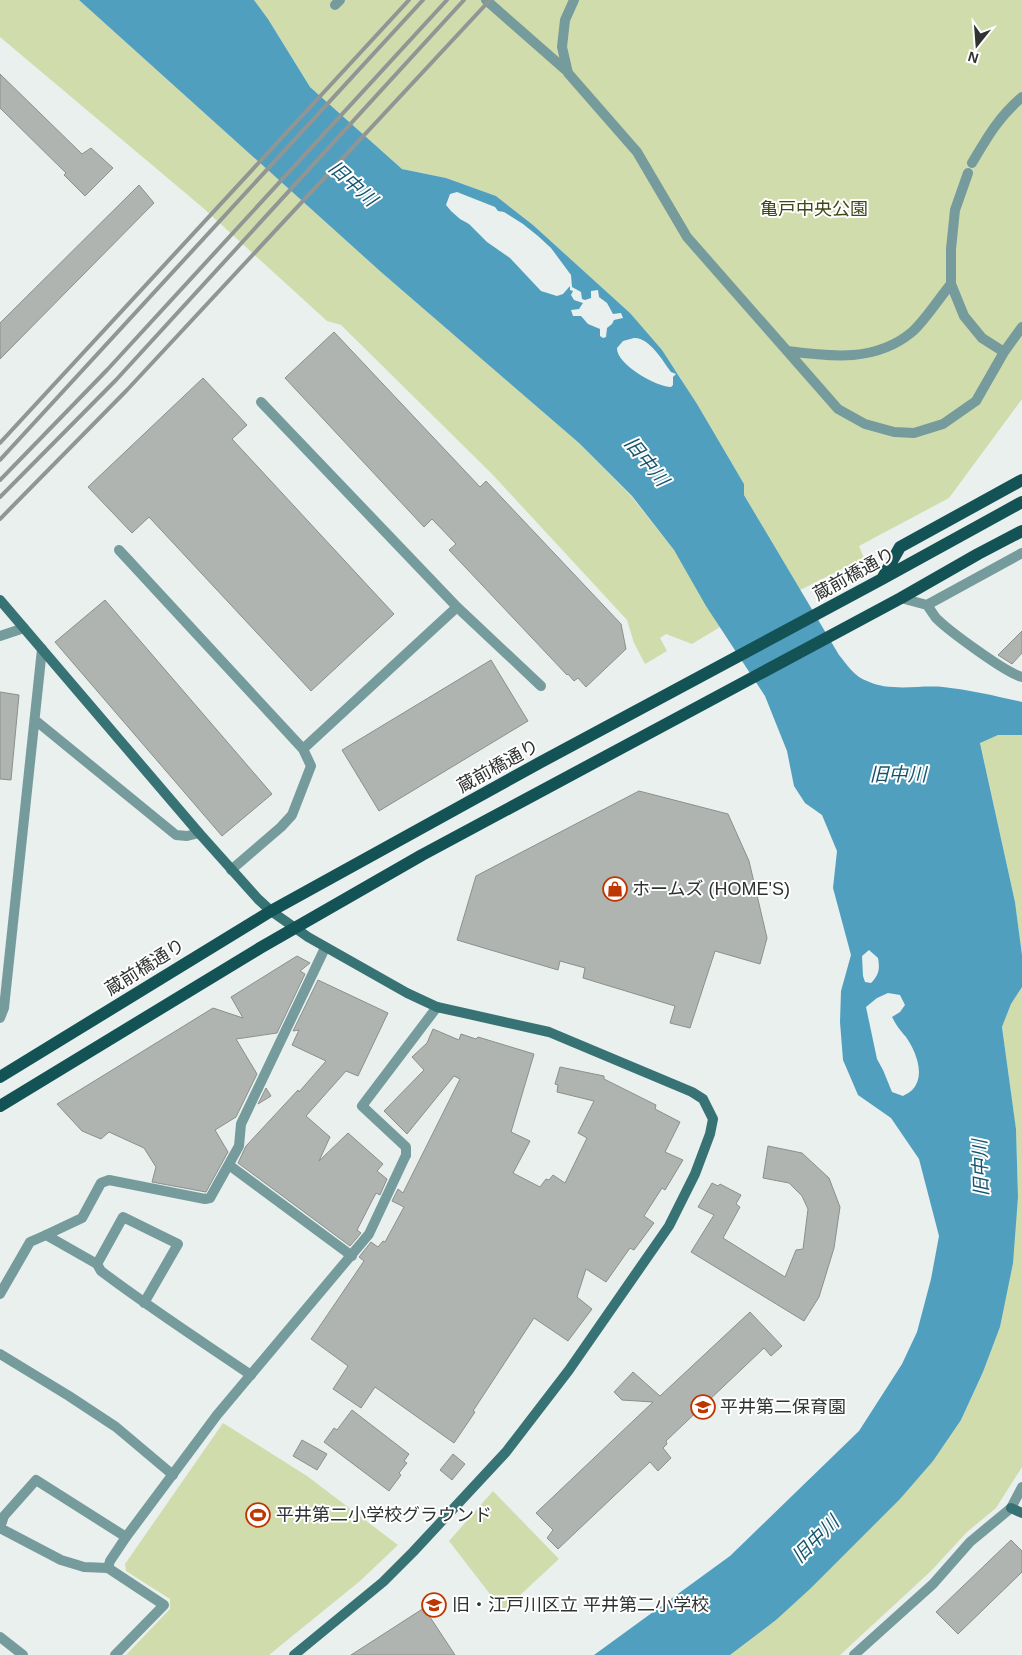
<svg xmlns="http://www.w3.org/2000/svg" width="1022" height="1655" viewBox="0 0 1022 1655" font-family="Arial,'Noto Sans JP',sans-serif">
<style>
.green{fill:#d1dcad}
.water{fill:#509fbf;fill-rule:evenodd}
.building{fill:#b0b4b0;stroke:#8c908c}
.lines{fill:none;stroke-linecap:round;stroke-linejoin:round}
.lane{stroke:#759b9c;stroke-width:10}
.street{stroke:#759b9c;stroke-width:10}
.secondary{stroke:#377275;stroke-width:10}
.primary{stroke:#135356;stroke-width:12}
.rail{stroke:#919694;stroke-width:4}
.labels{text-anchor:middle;stroke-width:4;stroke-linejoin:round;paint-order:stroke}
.park-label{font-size:18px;fill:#3f4816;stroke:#fff}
.street-label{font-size:18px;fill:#2f3231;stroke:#fff}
.poi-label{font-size:18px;fill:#2f3231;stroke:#fff;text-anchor:start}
.water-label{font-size:19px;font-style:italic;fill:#15556c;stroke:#fff}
</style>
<rect width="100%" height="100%" fill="#e9f0ed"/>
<path class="green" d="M0,0H79L381,272L579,443L632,497L674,550L720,627L692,644L666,634L660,638L667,651L645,664L634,643L627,620L492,474L341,325L327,321L202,207L0,37Z
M254,0H1022V399L949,498L859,546L864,558L800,590L744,495V484L678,374L630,313L533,225L496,196L446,178L402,169L310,87L268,19Z
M998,735H1022V955L1015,902L980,742Z
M1022,987V1467L996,1508L967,1532L931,1571L840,1655H730L776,1620L932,1461L961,1420L983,1372L1000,1327L1018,1197L1016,1129L1002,1027L1011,1004Z
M223,1423L307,1476L398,1545L360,1581L269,1655H126L170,1609V1599L126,1571L125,1564Z
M493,1491L559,1559L503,1611L449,1541Z"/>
<path class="water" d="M79,0H254L268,19L310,87L402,169L446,178L496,196L533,225L630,313L662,350L697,404L744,484V495L839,655C848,666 854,676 867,681C890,692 918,685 943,687C970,690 996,696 1022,702V735H998L980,743L1015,902L1022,955V987L1011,1004L1002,1027L1016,1129L1018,1197L1013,1263L1000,1327L983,1372L961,1420L933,1461L900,1499L811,1588L776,1620L730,1655H594L730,1556L859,1431L902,1364L917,1332L931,1279L939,1236L919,1159L891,1118L858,1095L843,1060L840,1022L841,991L851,955L833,888L837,851L822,815L805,803L794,786L787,751L765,696L706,606L674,550L632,496L579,443L381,272ZM457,192L495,207L498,211L504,212L523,224L538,236L551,248L571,275L572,287L581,292L582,299L585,300L591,298V291L598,290L599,297L607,303L613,314L621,313L623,318L614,320L612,324L607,328L606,337L603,338L600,336V329L588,324L581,316H573L571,310L579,309L583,303L574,300L571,295L573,291L570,290V286L563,294L557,296L541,291L510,258L487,242L469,224L460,219L451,211L446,205L450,194ZM634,338C649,337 663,361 671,372L676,374L673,377V385L671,387C656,387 616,364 617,348L623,341ZM869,950L878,958C880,969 879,975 871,983L865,982L863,976L862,956ZM888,993L900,995L905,1005L900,1012L892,1017C896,1025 900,1030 906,1037C915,1050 926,1074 913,1089C911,1092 906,1094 903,1096L892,1092L883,1070L877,1059L866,1007L877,998Z"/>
<path class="building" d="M0,74L82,154L91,148L113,168L85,196L64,175L66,173L0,108Z
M139,185L154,203L0,359V323Z
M334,332L480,487L486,481L621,624L626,649L586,687L578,678L574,681L568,674L567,675L449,550L456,544L432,519L424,527L285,378Z
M203,378L247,425L232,439L394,614L311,691L149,517L132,533L88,487Z
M105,600L272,794L222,836L55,642Z
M1022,631V653L1012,664L998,655Z
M491,660L528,721L379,811L342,750Z
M0,692L19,695L11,780L0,779Z
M639,791L728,814L749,861L767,938L760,964L715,951L690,1028L670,1023L675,1006L583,978L585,968L560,961L558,970L457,940L476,876Z
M297,956L310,963L300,971L305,974L277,1033L236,1039L257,1074L236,1117L215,1130L228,1152L206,1192L152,1182L156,1167L144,1148L109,1132L101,1139L82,1131L57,1104L213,1008L243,1018L231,997Z
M318,980L388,1013L358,1076L346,1071L306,1116L330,1137L319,1161L348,1133L383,1164L377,1171L387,1179L380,1195L376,1193L357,1230L361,1233L350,1246L238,1163L246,1146L298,1090L299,1092L326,1061L292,1045L299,1030L293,1031Z
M433,1029L459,1040L461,1034L476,1039L478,1037L534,1054L511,1132L530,1141L513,1173L540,1187L546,1179L549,1180L553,1175L565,1183L587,1138L578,1133L594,1101L557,1092L558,1085L555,1084L560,1067L604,1076V1079L656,1105L655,1109L680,1122L665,1152L683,1160L665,1190L662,1188L644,1216L654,1223L634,1250L630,1248L606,1282L586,1269L577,1297L592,1309L568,1341L534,1318L473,1411L475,1412L454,1443L375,1387L361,1408L333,1389L348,1366L311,1339L364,1261L359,1257L371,1242L378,1247L383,1241L385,1242L404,1207L392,1201L398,1189L403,1193L460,1079L454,1076L407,1134L384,1111L424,1070L412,1057L427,1043Z
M266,1088L271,1096L258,1104Z
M768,1146L802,1153L829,1178L840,1207L834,1248L819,1297L804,1321L691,1252L714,1215L698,1207L712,1183L718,1186L720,1184L741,1195L736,1204L740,1207L723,1238L785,1277L796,1250L803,1249L808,1209L802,1196L789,1183L763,1178Z
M750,1312L782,1346L771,1356L764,1348L666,1441L667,1444L663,1448L671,1458L658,1471L650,1462L558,1549L547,1538L553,1530L536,1513L653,1402L622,1400L614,1392L633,1372L660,1396Z
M352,1410L409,1454L404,1461L407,1463L399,1473L401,1475L389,1491L324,1442L334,1428L337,1430Z
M302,1440L327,1454L317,1470L293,1456Z
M453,1454L465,1464L452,1480L440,1470Z
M1011,1540L1022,1551V1572L958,1634L936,1612Z
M424,1608L455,1655H351Z"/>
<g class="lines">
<path class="lane" d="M486,0L568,72
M574,0L565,20L562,47L568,73L637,152L687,237L838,409L865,424L894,432L914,433L943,424L976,401L1004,352L1022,327
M335,5L340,0
M972,163C988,136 998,118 1022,97
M968,173L955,210L951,249V284L964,316L982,338L1004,352
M788,351C832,357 876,362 912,332C924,322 940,297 951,284
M261,402L457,607L541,686
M119,550L303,749L311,766L292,815L281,827L231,870
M0,636L24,628
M303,749L457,607
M406,1155V1147L362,1106L437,1007
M229,1165L352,1256
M46,1235L82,1218L101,1183L109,1180L205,1199L210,1198L239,1146L241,1124L325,948
M46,1235L97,1264L101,1271C150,1308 201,1341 251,1375
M97,1264L123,1217L178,1244L144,1303
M0,1354L69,1396L116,1427L173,1475
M108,1568L84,1567L61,1560L0,1528L4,1516L36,1480L126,1537
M0,1637L23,1655"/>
<path class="street" d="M901,598L927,605L1022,553
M927,605C930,609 933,614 936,618C949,631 1006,673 1022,677
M35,720L176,835L187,836L199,833
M0,1018L4,1008L42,649
M0,1294L30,1242L46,1235
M115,1655L164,1605L108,1568L110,1561L126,1537L217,1415L369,1234L406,1155
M854,1655L933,1584L970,1542L1011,1508L1022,1487"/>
<path class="secondary" d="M0,600L199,833L258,899L271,911L308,937L407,993L437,1007L549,1032L692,1092L703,1099L713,1119L710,1134L695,1174L669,1226L569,1370L506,1452L413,1552L383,1582L294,1655
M1011,1508L1022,1513"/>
<path class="primary" d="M882,579L900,547L1022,480
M0,1077L271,911L541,762L882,579L1022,502
M0,1106L260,948L422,855L901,598L978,554L1022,531"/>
<path class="rail" d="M0,443L409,0
M0,460L423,0
M0,480L107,370L447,0
M0,497L116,380L464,0
M0,519L127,390L490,0"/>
</g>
<defs>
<g id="shop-ring" transform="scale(1.25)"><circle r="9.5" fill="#fff" stroke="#be3600" stroke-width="1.5"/><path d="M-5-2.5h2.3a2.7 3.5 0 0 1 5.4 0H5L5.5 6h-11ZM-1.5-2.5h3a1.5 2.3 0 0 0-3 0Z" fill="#be3600"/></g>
<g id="school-ring" transform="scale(1.25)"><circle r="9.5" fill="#fff" stroke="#be3600" stroke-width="1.5"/><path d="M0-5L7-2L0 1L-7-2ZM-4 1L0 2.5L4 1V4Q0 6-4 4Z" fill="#be3600"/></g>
<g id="stadium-ring" transform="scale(1.25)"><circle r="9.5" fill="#fff" stroke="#be3600" stroke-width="1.5"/><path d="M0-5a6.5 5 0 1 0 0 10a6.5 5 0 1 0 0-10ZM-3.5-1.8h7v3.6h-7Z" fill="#be3600"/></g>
</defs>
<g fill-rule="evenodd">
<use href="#shop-ring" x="615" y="889"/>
<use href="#school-ring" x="703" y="1407"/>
<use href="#stadium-ring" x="258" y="1515"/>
<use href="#school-ring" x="434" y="1605"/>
</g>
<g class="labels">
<g class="park-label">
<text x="814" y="215">亀戸中央公園</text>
</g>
<g class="street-label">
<text transform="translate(854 574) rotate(-29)" y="6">蔵前橋通り</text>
<text transform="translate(498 766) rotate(-29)" y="6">蔵前橋通り</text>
<text transform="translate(145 967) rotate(-32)" y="6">蔵前橋通り</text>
</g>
<g class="poi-label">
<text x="632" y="895">ホームズ (HOME'S)</text>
<text x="720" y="1413">平井第二保育園</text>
<text x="276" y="1521">平井第二小学校グラウンド</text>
<text x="452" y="1611">旧・江戸川区立 平井第二小学校</text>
</g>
<g class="water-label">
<text transform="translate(353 183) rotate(42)" y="7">旧中川</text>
<text transform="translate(647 461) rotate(51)" y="7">旧中川</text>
<text x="898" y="781">旧中川</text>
<text transform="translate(980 1168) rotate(-92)" y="7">旧中川</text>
<text transform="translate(815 1539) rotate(-45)" y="7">旧中川</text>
</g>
</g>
<g transform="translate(977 45) rotate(197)" stroke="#ffffff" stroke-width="4" paint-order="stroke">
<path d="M0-4L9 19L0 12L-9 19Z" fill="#2f3231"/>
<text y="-8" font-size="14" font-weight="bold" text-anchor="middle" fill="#2f3231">N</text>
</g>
</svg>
